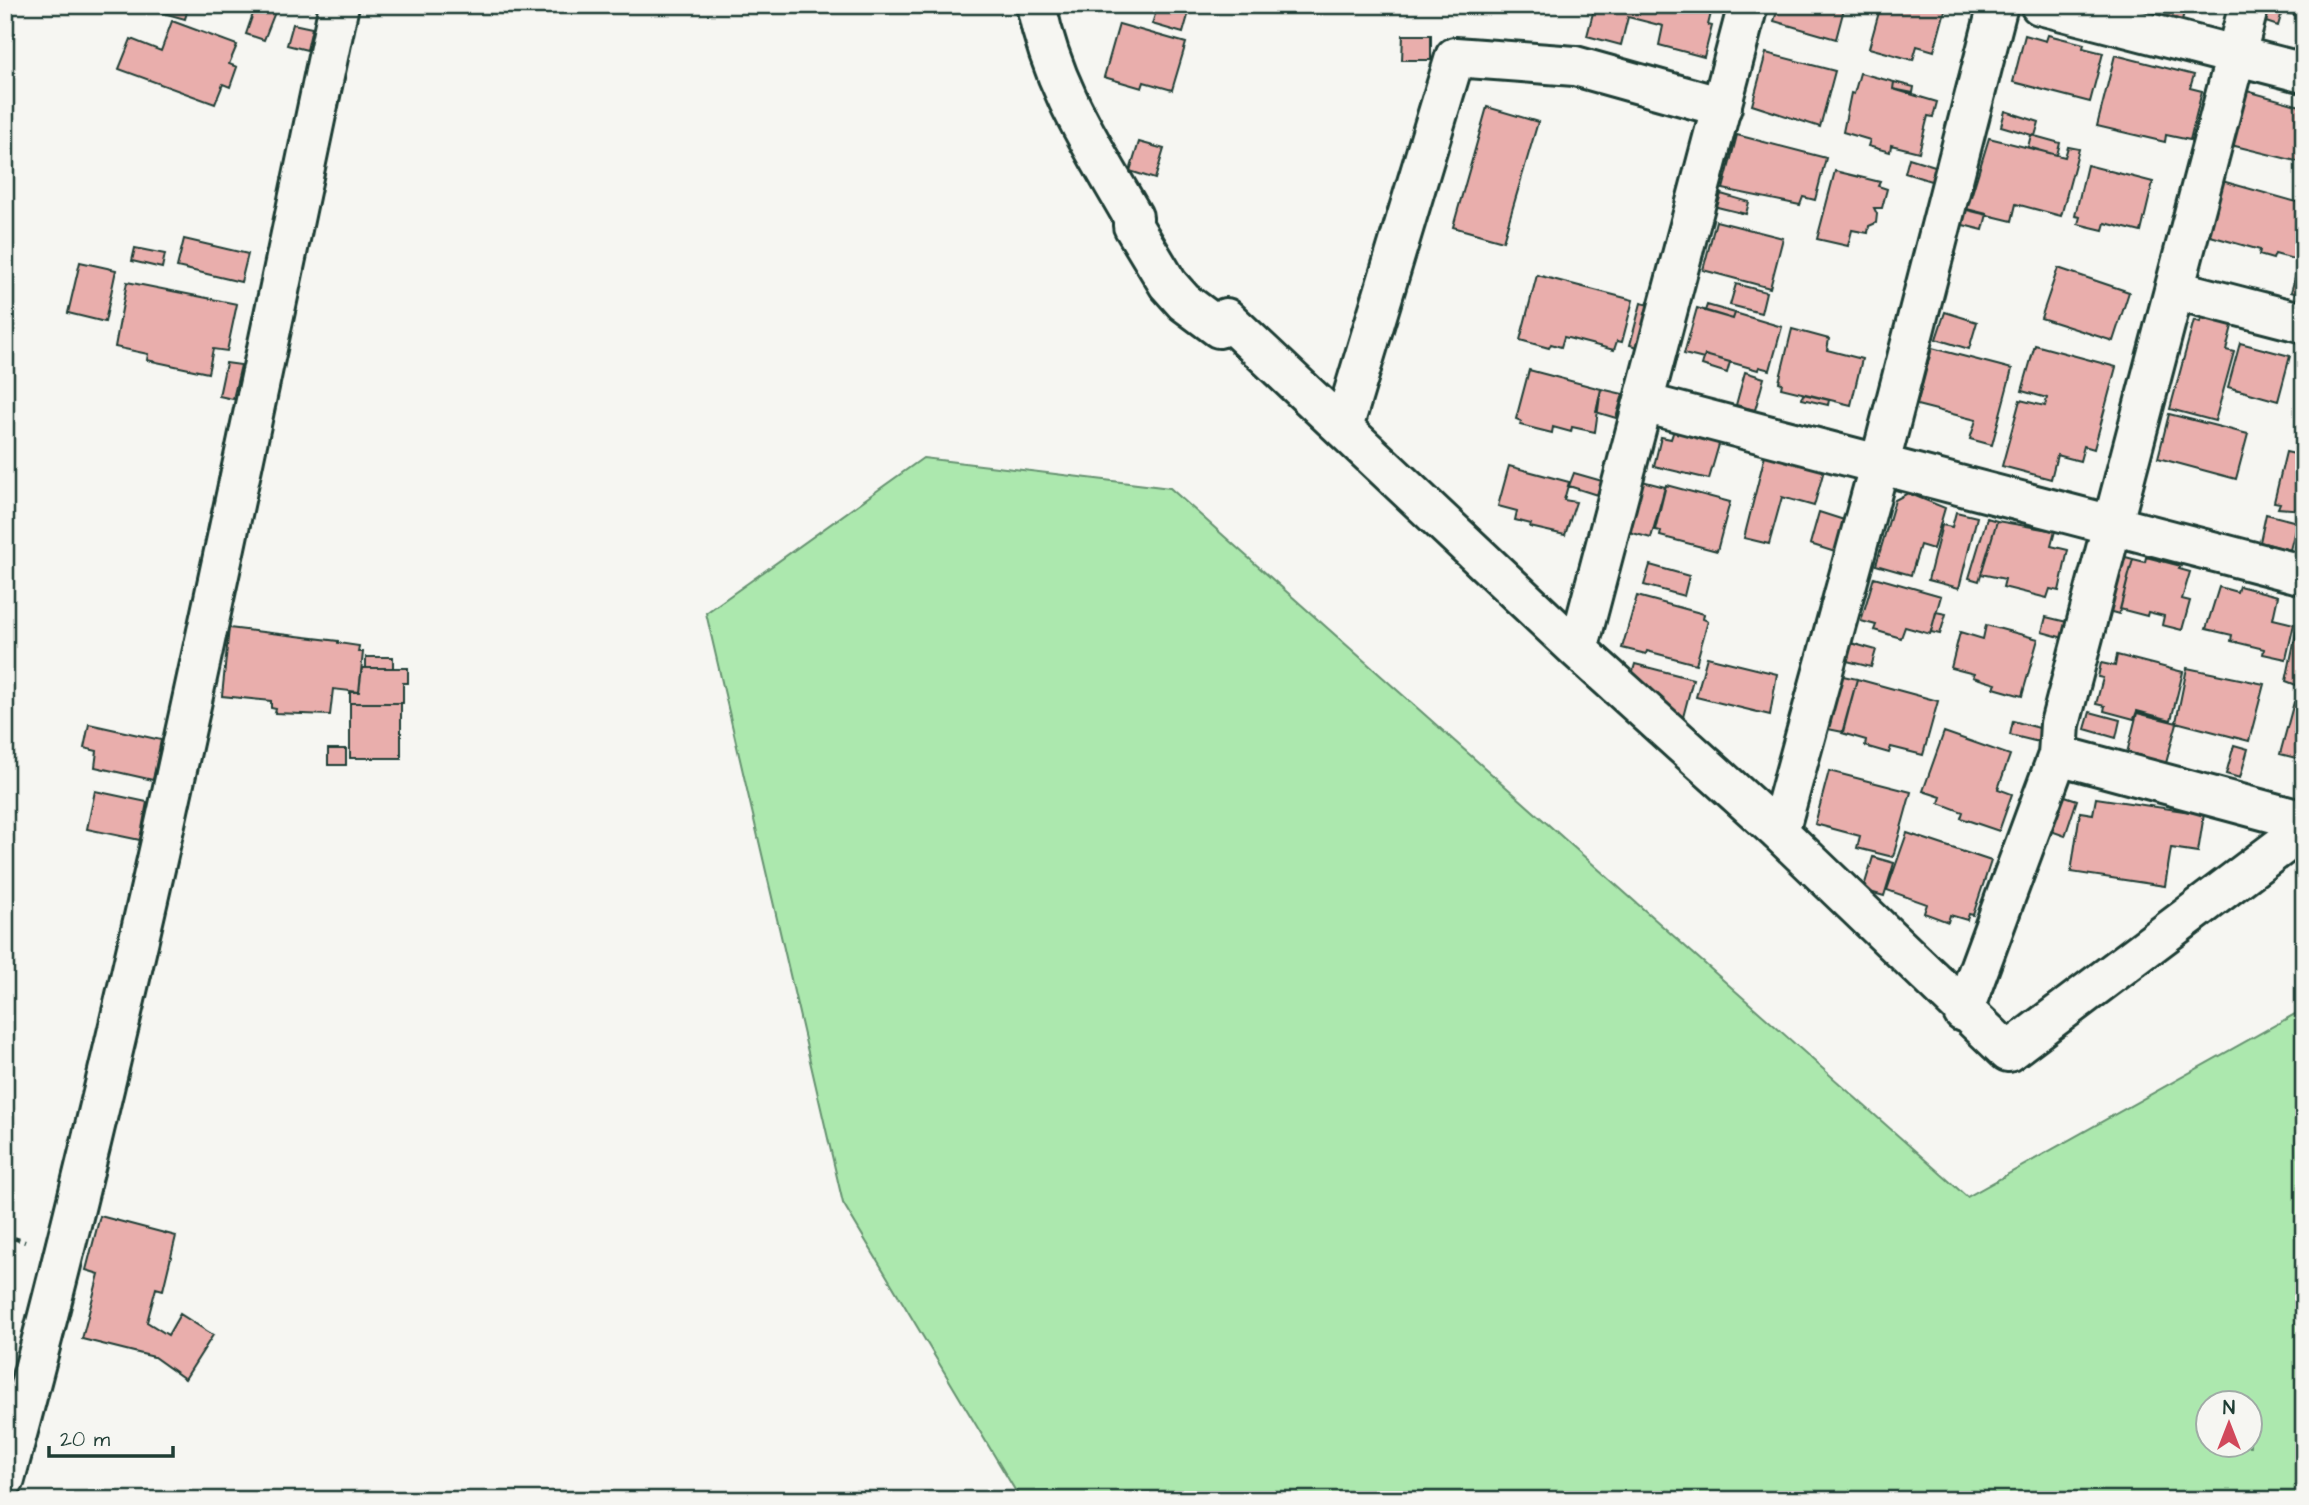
<svg xmlns="http://www.w3.org/2000/svg" width="2309" height="1505" viewBox="0 0 2309 1505" font-family="'Architects Daughter',sans-serif">
<style>
.green{fill:#ace8ae;stroke:#669271;stroke-width:2;fill-rule:evenodd}
.building{fill:#e9aeac;stroke:#1f3d34;stroke-width:2}
.lines{fill:none;stroke-linecap:round;stroke-linejoin:round}
.minor-casing{stroke:#1f3d34;stroke-width:44}
.path{stroke:#1f3d34;stroke-width:4.5;stroke-dasharray:5 5;stroke-linecap:butt}
.minor{stroke:#f6f6f2;stroke-width:38}
</style>
<rect width="100%" height="100%" fill="#f6f6f2"/>
<filter id="ink" filterUnits="userSpaceOnUse"><feTurbulence type="fractalNoise" baseFrequency=".0143" numOctaves="2"/><feDisplacementMap in="SourceGraphic" scale="14" xChannelSelector="R" yChannelSelector="G"/><feConvolveMatrix kernelMatrix="1 2 1 2 8 2 1 2 1" color-interpolation-filters="sRGB"/></filter>
<g filter="url(#ink)">
<path class="green" d="M923,458L1170,488L1967,1197L2304,1009V1500H1021L843,1203L706,613ZM2208,1404H2250V1446H2208Z"/>
<path class="building" d="M135,5H189L185,19Z
M256,5L275,12L264,40L246,34Z
M1158,5H1191L1183,33L1152,24Z
M1524,5H1573V9L1550,8L1549,12L1524,10Z
M1595,5H1713L1708,25L1712,26L1704,57L1659,45L1663,26L1628,17L1621,45L1587,36Z
M1779,5H1845L1836,39L1774,21Z
M1881,5L1946,7L1934,51L1917,46L1913,60L1869,48Z
M2149,5H2186L2182,20L2148,11Z
M2267,5H2284L2278,26L2263,21Z
M2287,5H2304V25L2300,24L2302,17L2285,12Z
M172,21L237,45L229,64L237,67L230,87L223,84L215,104L119,69L131,39L161,51Z
M293,24L312,28L307,50L287,45Z
M1119,24L1186,43L1172,90L1144,82L1142,88L1104,77Z
M1403,35H1431V60H1402Z
M2025,35L2046,41L2048,35L2084,44L2083,48L2103,53L2090,102L2013,82Z
M1766,53L1835,71L1820,127L1752,105Z
M2115,55L2194,75L2190,88L2202,91L2190,140L2166,135L2165,142L2097,126Z
M1860,73L1894,82L1893,89L1937,102L1933,117L1928,116L1919,152L1891,145L1890,152L1868,146L1870,140L1843,132L1851,93L1854,94Z
M1894,82L1914,87L1913,93L1893,89Z
M2247,91L2304,107V163L2231,145Z
M1487,107L1538,122L1503,241L1453,227Z
M2005,111L2039,122L2035,136L2001,126Z
M1737,135L1826,158L1815,200L1803,197L1800,205L1723,189Z
M2031,135L2060,143L2057,155L2028,147Z
M1989,138L2065,157L2068,147L2079,149L2061,216L2016,204L2012,221L1967,210Z
M1139,142L1164,149L1155,179L1130,171Z
M1909,158L1938,167L1934,182L1905,173Z
M2087,165L2153,182L2141,232L2105,223L2103,230L2078,224L2080,217L2075,216Z
M1835,171L1880,182L1878,186L1887,189L1882,208H1874L1877,214L1876,223L1869,226L1868,233L1852,230L1848,246L1817,239Z
M2222,181L2304,204V235L2297,260L2275,254L2273,259L2259,255L2260,250L2207,235Z
M1721,194L1749,202L1746,214L1717,207Z
M1963,208L1987,214L1983,230L1959,224Z
M1716,221L1783,238L1770,288L1703,270Z
M184,239L248,254L241,282L177,267Z
M135,248L165,254L162,268L132,261Z
M80,262L116,270L105,322L68,313Z
M2058,268L2129,292L2113,341L2041,318Z
M2297,271L2304,272V296L2291,292Z
M1537,275L1633,300L1622,342L1617,341L1614,350L1564,337L1561,347L1551,344L1549,348L1520,340Z
M127,282L237,304L227,351L213,349L208,373L147,360L148,354L115,347Z
M1736,284L1766,292L1761,313L1730,305Z
M1641,303L1649,305L1638,347L1630,345Z
M1707,305L1735,313L1733,319L1705,311Z
M1697,308L1733,319L1735,313L1782,327L1770,370L1759,367L1758,370L1705,355L1704,359L1684,354Z
M1945,312L1977,322L1969,349L1936,339Z
M2203,314L2233,322L2226,350L2234,352L2215,421L2170,409L2194,320L2200,322Z
M1792,329L1829,339L1827,350L1862,359L1851,405L1781,388L1782,383L1779,382Z
M2240,343L2290,356L2278,401L2228,387Z
M2035,345L2116,367L2094,449L2084,446L2080,461L2057,455L2051,479L2002,466L2020,400L2045,406L2047,398L2022,391Z
M1932,348L2012,369L1992,445L1970,439L1976,420L1917,405Z
M1705,355L1730,362L1727,373L1702,365Z
M226,363L241,365L233,399L219,396Z
M1529,370L1601,389L1595,432L1572,427L1571,432L1553,427L1552,433L1520,425L1521,421L1516,419Z
M1745,372L1764,378L1755,410L1736,405Z
M1601,389L1623,394L1616,418L1596,412Z
M1803,394L1829,400L1828,405L1802,399Z
M2169,414L2248,434L2236,479L2158,458Z
M1674,430L1720,441L1709,479L1654,466L1661,437L1671,439Z
M2286,452L2304,456V510L2278,508L2280,503L2274,502Z
M1765,455L1824,470L1814,506L1782,497L1769,544L1744,538Z
M1509,466L1569,482L1564,500L1576,502L1565,535L1530,527L1531,524L1515,520L1517,511L1498,506Z
M1574,473L1602,481L1597,495L1569,486Z
M1642,481L1665,487L1651,538L1629,532Z
M1666,485L1730,502L1717,551L1660,536L1661,531L1655,530Z
M1908,493L1945,508L1933,549L1920,545L1911,575L1876,565L1895,500Z
M1819,512L1844,520L1835,552L1810,544Z
M1956,512L1977,517L1959,588L1928,580L1942,525L1952,527Z
M2266,514L2297,522L2290,550L2260,542Z
M1987,518L1997,521L1979,581L1969,578Z
M1997,521L2055,531L2051,546L2068,550L2059,591L2050,589L2047,598L2003,587L2005,579L1981,574Z
M2122,556L2133,559L2119,614L2108,611Z
M2146,557L2181,566L2179,569L2190,572L2182,599L2190,601L2182,630L2162,625L2164,616L2148,612L2147,616L2120,609L2133,559L2145,562Z
M1650,565L1689,576L1684,596L1644,585Z
M1874,577L1941,596L1930,634L1905,627L1901,638L1874,630L1876,625L1861,621Z
M2239,586L2278,596L2273,619L2294,624L2286,659L2263,654L2264,649L2231,641L2232,635L2206,629L2219,587L2237,592Z
M1637,596L1704,614L1703,619L1708,621L1696,664L1647,651L1646,654L1622,648Z
M1936,612L1946,614L1940,634L1931,632Z
M2046,617L2071,623L2067,639L2042,632Z
M1986,625L2038,639L2022,696L1994,688L1996,684L1973,677L1974,674L1951,668L1960,632L1983,639Z
M229,628L338,641V643L359,646L358,652H363L359,692L333,689L330,715L275,713L276,709L271,708V701L222,696Z
M2297,628L2304,630V688L2286,681Z
M1851,643L1876,650L1871,667L1847,661Z
M2117,655L2183,672L2171,720L2137,711L2134,719L2104,711L2105,706L2096,704L2103,678L2098,677L2101,663L2115,666Z
M366,657H393V668H366Z
M1707,657L1777,674L1770,715L1696,697Z
M1635,664L1693,679L1682,721L1631,678Z
M362,668H408V683H403V703H350V691L359,692Z
M2187,668L2264,684L2249,741L2176,722Z
M1843,676L1857,679L1843,732L1828,729Z
M1857,679L1938,701L1923,755L1891,747L1889,753L1865,746L1866,740L1842,733Z
M2294,702L2304,704V760L2280,754Z
M350,703H401V758H350Z
M2090,712L2120,720L2116,738L2085,729Z
M2137,713L2177,723L2166,763L2127,753Z
M2013,721L2043,729L2039,742L2010,735Z
M89,724L161,740L153,780L95,767L97,751L84,748Z
M1944,732L2010,755L1998,789L2012,794L1999,831L1961,818L1963,812L1939,803L1941,797L1923,791Z
M2234,745L2248,749L2240,778L2226,774Z
M328,749H346V765H328Z
M1829,771L1911,792L1893,857L1857,848L1860,836L1815,824Z
M95,791L147,802L140,840L87,829Z
M2059,794L2077,800L2065,836L2048,830Z
M2096,798L2204,814L2198,852L2171,848L2165,886L2071,872L2080,812L2093,814Z
M1907,833L1991,861L1973,915L1969,914L1967,920L1950,915L1948,922L1924,913L1927,904L1887,890Z
M1873,857L1894,863L1884,896L1863,890Z
M100,1216L176,1236L163,1290L156,1288L147,1322L168,1335L180,1314L213,1335L185,1379L154,1357L82,1339L99,1274L86,1270Z"/>
<g class="lines">
<g class="minor-casing">
<path id="minor" d="M1036,5C1053,88 1092,145 1133,217V226L1168,284L1184,302L1219,328L1226,318L1578,650L1779,832L2008,1052L2304,829
M2040,5L2304,73
M2176,290L2304,323
M1644,403L2304,575
M1343,428L1455,57L1575,66L1722,107
M1578,650L1748,5
M2058,755L2304,821
M1779,832L1880,463L1998,5
M1963,1012L2058,755L2060,724L2249,5
M5,1479C137,993 235,498 339,5"/>
</g>
<path class="path" d="M5,1235L25,1242"/>
<use href="#minor" class="minor"/>
</g>
</g>
<rect width="2309" height="1505" fill="none" stroke="#f6f6f2" stroke-width="28"/>
<rect x="14" y="14" width="2281" height="1477" fill="none" stroke="#1f3d34" stroke-width="2.5" filter="url(#ink)"/>
<g transform="translate(2229 1424)"><circle r="33" fill="#f6f6f2" stroke="#a0aca6" stroke-width="2"/>
<path d="M0-5L12 26L0 18L-12 26Z" fill="#d1495b"/>
<text y="-10" font-size="19" font-weight="bold" text-anchor="middle" fill="#1f3d34">N</text>
</g>
<path d="M49 1446v10h124v-10" fill="none" stroke="#1f3d34" stroke-width="3.5"/>
<text x="60" y="1446" font-size="21" fill="#1f3d34" stroke="#f6f6f2" stroke-width="5" paint-order="stroke">20 m</text>
</svg>
